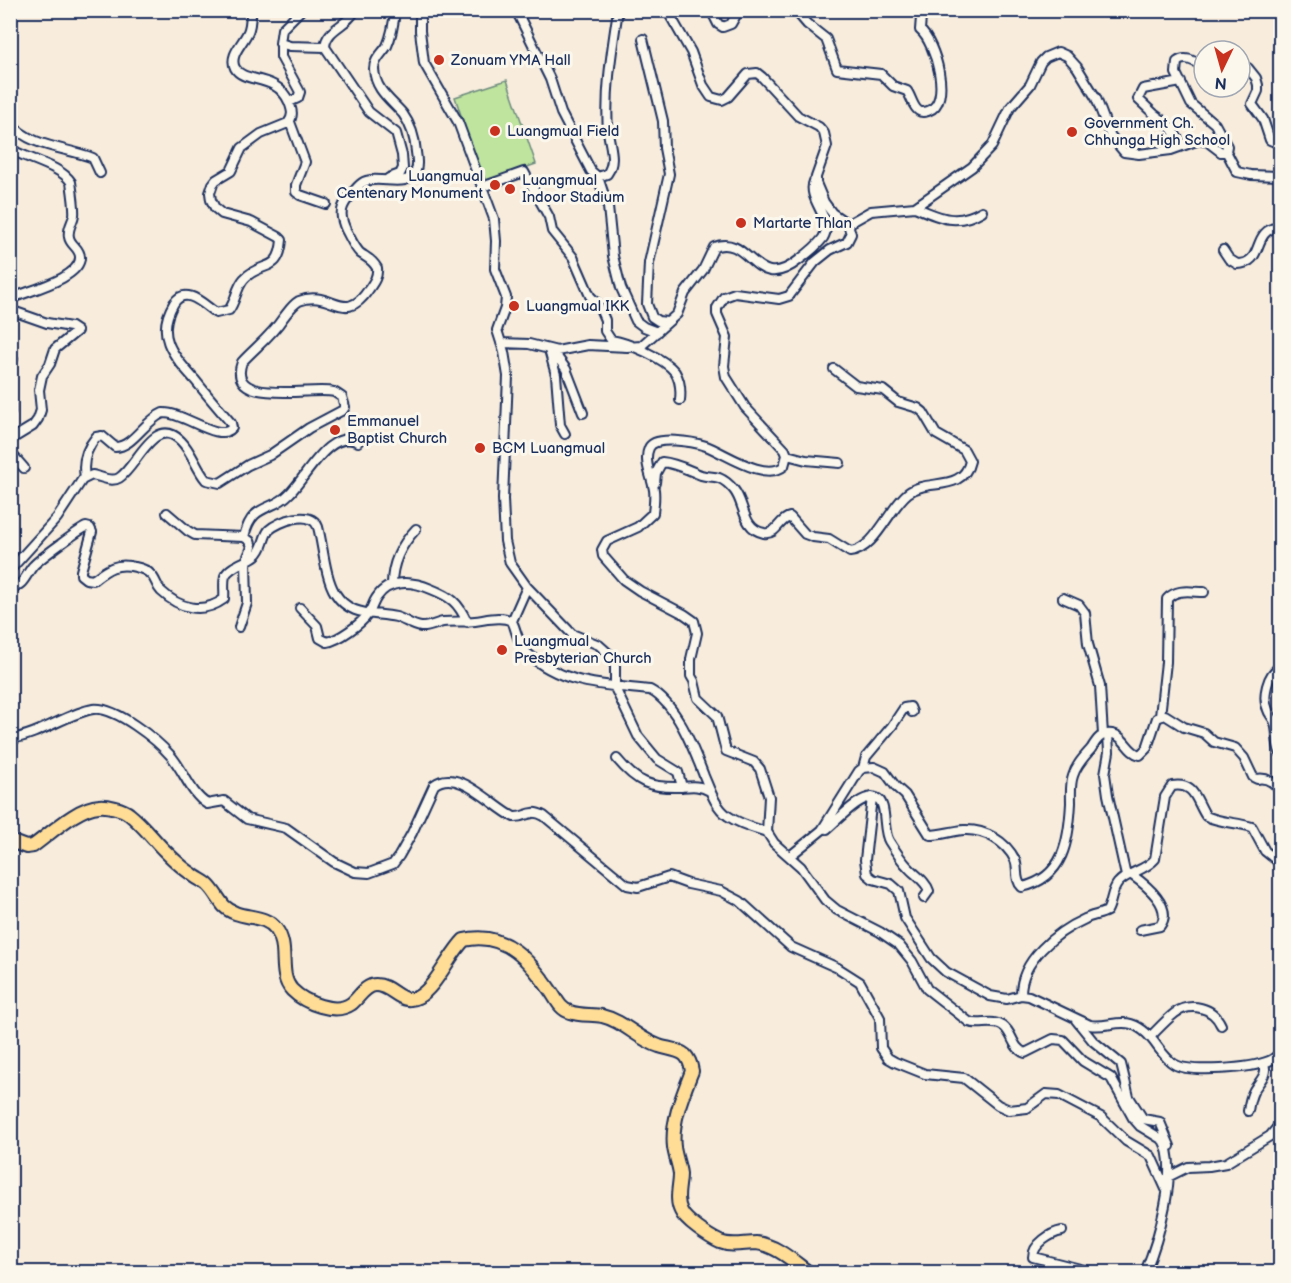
<svg xmlns="http://www.w3.org/2000/svg" width="1291" height="1283" viewBox="0 0 1291 1283" font-family="'Balsamiq Sans',sans-serif">
<style>
.green{fill:#bfe49e;stroke:#6d8a7e;stroke-width:1.5}
.lines{fill:none;stroke-linecap:round;stroke-linejoin:round}
.minor-casing{stroke:#1b2f5e;stroke-width:12}
.highway-casing{stroke:#1b2f5e;stroke-width:16}
.minor{stroke:#fbf7ec;stroke-width:8}
.highway{stroke:#ffdd96;stroke-width:12}
.poi-dot{fill:#c8321e;stroke:#fbf7ec;stroke-width:2}
.labels{text-anchor:middle;stroke-width:6;stroke-linejoin:round;paint-order:stroke}
.poi-label{font-size:15px;fill:#1b2f5e;stroke:#fbf7ec;text-anchor:start}
</style>
<rect width="100%" height="100%" fill="#f8eddc"/>
<filter id="ink" filterUnits="userSpaceOnUse"><feTurbulence type="fractalNoise" baseFrequency=".0167" numOctaves="2"/><feDisplacementMap in="SourceGraphic" scale="12" xChannelSelector="R" yChannelSelector="G"/><feConvolveMatrix kernelMatrix="1 2 1 2 8 2 1 2 1" color-interpolation-filters="sRGB"/></filter>
<g filter="url(#ink)">
<path class="green" d="M507,80L536,164L483,182L455,97Z"/>
<g class="lines">
<g class="minor-casing">
<path id="minor" d="M301,10L282,29L280,43L290,46L325,47
M355,10C348,26 326,28 325,47L369,112L396,133L402,155L403,168L400,174L389,178
M420,10V31L424,63L458,122L494,219L496,241L495,269L506,297L505,308L497,330L504,352L508,376L503,499L505,541L510,563L527,587L512,621
M516,10L550,79L561,113L591,171L598,177L607,174C617,160 609,145 608,130C605,90 612,50 618,10
M667,10L691,52L703,85L711,97L722,100L728,97L748,74L757,73L762,77L798,116L819,127L824,133L827,146L816,177V183L824,202L832,213L848,224L851,234L847,242L830,250L815,262L789,296L779,299L735,293L724,297L717,308V314L727,337L724,366L726,377L745,407L785,450L787,455L784,466C765,482 725,453 706,446C694,442 654,435 649,448C643,461 652,477 654,490C655,497 654,505 653,513L638,527L607,541L602,550L603,556L624,580L640,591L684,614L694,621L697,633L691,659V676L694,681L698,698L717,716L726,751L754,762L760,769L769,797L767,832L774,843L801,867L825,900L837,910L880,932L899,945L912,961L927,989L969,1022C980,1026 993,1019 1003,1026C1013,1033 1012,1048 1025,1053L1053,1039L1063,1040L1083,1061L1111,1078L1133,1118L1140,1126L1163,1140C1180,1168 1157,1244 1145,1272
M711,10L718,24L723,27L731,24L739,10
M795,10L807,24L826,39L837,69L881,74L893,86L907,91C911,96 913,108 919,111C922,113 925,112 928,111C953,103 935,42 920,30L921,17L925,10
M643,39L663,121L664,148L669,174L649,263L647,304L652,317L658,321L667,322
M281,44V57L300,92L298,98L289,102
M1240,67L1248,68L1256,78L1258,85V91L1252,104L1263,119L1270,140L1280,144
M1181,82L1143,89L1138,99L1154,114L1169,125L1182,145
M290,122L305,162L296,185V192L300,195L326,204
M10,123C32,148 65,147 93,158L100,173
M10,149C27,159 61,166 71,182C72,189 75,209 74,215C73,222 67,229 69,237C70,245 80,248 80,257C81,279 26,291 10,299
M1226,151L1237,172L1251,175L1280,176
M598,177L608,207L613,256L621,288L636,321L644,327L657,332
M482,187L524,172L549,217L552,231L573,257L590,296L598,304L605,320V331L611,340C629,343 664,358 675,372C680,380 681,391 680,400
M915,207C940,218 957,226 982,211
M848,224L871,211L915,207L972,167L992,146L1010,108L1030,85L1041,62L1046,57L1058,52L1067,56L1077,67L1096,98L1110,135L1124,152L1139,154L1171,150L1199,140L1208,142L1221,152L1226,151L1227,146L1215,124L1191,104L1176,73L1177,62C1186,55 1195,62 1204,67
M1223,250L1229,259L1237,264C1266,264 1250,229 1280,227
M10,310L47,323L71,327L77,331L55,349L50,364L42,376L39,390L41,410L38,419L33,426L10,440
M501,343L529,344L557,351L588,345L627,347L641,346L677,314L685,293L703,270L714,247C751,233 754,296 799,260C807,254 817,246 823,238C835,219 806,200 814,181
M549,350L556,375L560,425L565,434
M557,351L558,358L566,369L583,413
M10,352L13,359L10,366
M10,403V413
M10,452L24,468
M787,455L806,460L840,463
M85,477C82,462 87,448 96,437L102,436L115,447C133,447 144,421 163,413C184,412 219,443 232,428L231,423C219,409 207,395 195,380C174,356 154,336 174,303C186,285 204,305 216,313L229,310C236,301 236,288 244,279C261,260 279,275 282,240L279,237L251,222L222,214L215,208L211,200L210,193L213,184L216,180L231,171L242,148L261,134L288,123C294,116 292,110 289,102C276,73 244,84 235,68C228,54 246,41 249,29C251,23 250,17 252,10
M655,483L656,473L662,462C676,463 688,470 701,475C707,477 713,476 719,478C724,480 730,485 734,490C745,503 742,529 764,533C777,535 779,519 790,517L805,534L813,537L829,539L850,552C875,550 889,508 908,493C927,478 963,493 970,461L964,450L936,434L923,412L918,408L898,402L883,390L856,386L834,369
M167,513L188,531L195,535L244,537L250,541L252,547L246,561L247,603L239,627
M244,537C252,502 272,512 289,494C306,478 330,427 358,442
M10,570L57,518L82,480L92,475C100,476 111,483 119,478C137,467 154,414 181,441C192,452 196,468 206,480L220,483L248,465L270,455L309,428L343,410L345,407L342,397C340,396 336,393 334,392C315,386 225,408 242,362C256,347 272,335 283,318C288,312 292,305 299,301C332,288 344,327 369,289C374,282 378,276 377,268C372,259 367,258 360,253C354,247 350,237 346,230C341,219 339,210 347,200C352,194 356,187 362,183C377,173 409,191 416,170C418,165 417,158 416,152C415,139 411,125 403,114C391,100 375,90 374,69C374,59 382,54 387,46C392,35 394,22 395,10
M392,584C392,562 401,545 416,529
M10,587C23,588 26,574 33,566C38,560 79,530 86,527L90,528L92,532L81,571V575L86,579L93,580C107,569 117,562 135,567C141,568 147,570 151,575C156,579 156,586 161,591C179,608 202,615 224,599C225,592 223,583 225,576C230,565 248,562 256,555C264,549 263,537 269,530C279,521 311,509 318,527C323,546 325,577 335,593C350,617 372,612 396,617C404,619 412,626 421,627C429,628 436,623 443,622C454,621 465,622 475,621C485,620 502,615 511,621C516,624 516,643 527,653C561,685 606,685 650,690C677,704 694,750 704,776C710,790 715,807 728,816C739,824 754,828 767,832
M527,587L572,634L599,645L609,654L615,666V688L638,736L657,759L678,772L682,787
M1063,598L1079,605L1085,613L1088,644L1100,686L1103,735
M300,608L317,626L320,638L327,642C339,640 361,624 368,614C372,609 373,602 377,597C389,579 412,581 431,589C451,597 458,602 467,622
M1280,667C1267,674 1262,697 1268,710C1269,715 1274,718 1275,723C1278,733 1276,742 1280,752
M1160,716L1166,662L1167,599C1177,588 1191,592 1204,592
M1108,734L1109,752L1105,774L1108,795L1126,876
M10,739C40,735 68,713 93,709C115,706 157,740 171,756C184,771 190,793 207,804L224,801L247,819L286,828L334,862L355,872L369,873L393,864L399,856L412,833L434,785C458,766 493,807 514,817C527,818 529,808 544,816L627,885L638,887L669,877L688,884L721,891L740,901L791,947L838,968L860,982L880,1018L881,1048L888,1058L895,1062L925,1074L964,1078L998,1105L1009,1110L1027,1108L1046,1094L1059,1095L1101,1117L1126,1141L1151,1156L1166,1189
M617,759C637,783 650,788 681,787C692,786 700,785 710,791
M863,768L866,757L892,726L904,708L910,707L912,712
M872,797L865,860L867,874L873,879L891,884L899,891L905,918L931,958L946,972L990,996L1007,999L1021,995L1029,996L1090,1025C1104,1028 1118,1020 1131,1024C1153,1031 1158,1054 1174,1064C1190,1074 1252,1068 1269,1061C1274,1059 1277,1056 1280,1053
M827,829C837,821 862,792 876,798C888,802 882,830 889,841C894,849 901,860 908,867C915,875 926,881 929,891L924,898
M790,856L822,830L859,771L863,768L874,767L885,772L896,787L905,795L930,835C941,835 952,831 964,830C984,829 1006,841 1015,860C1019,869 1014,879 1022,887C1064,878 1069,840 1071,803C1071,794 1070,784 1073,776C1076,765 1084,757 1091,749C1095,743 1099,735 1107,734C1125,732 1126,752 1140,755L1147,748L1157,718L1165,715L1184,727L1204,733L1214,742L1235,748L1244,758L1253,777L1257,779C1267,777 1275,783 1280,791
M1132,875C1146,885 1174,907 1160,926L1140,930
M1021,995C1020,961 1056,932 1085,919C1092,915 1100,915 1107,911C1112,903 1111,891 1118,883C1127,872 1145,871 1155,859L1165,797L1172,786C1195,782 1196,801 1206,816C1221,823 1236,822 1252,827L1265,851L1280,863
M1076,1020L1093,1041L1121,1064L1129,1097L1143,1119L1160,1122L1170,1146
M1150,1037C1158,1029 1166,1020 1175,1013C1191,1002 1213,1007 1221,1025
M1248,1111C1249,1104 1250,1097 1254,1090C1260,1080 1268,1075 1264,1063
M1168,1177L1188,1167L1209,1166L1226,1163L1270,1136L1280,1124
M1062,1231C1051,1233 1033,1244 1033,1257L1092,1272"/>
</g>
<g class="highway-casing">
<path id="highway" d="M10,841L26,847L33,846C50,834 78,807 99,806C107,805 123,809 129,814C142,824 153,839 164,850C172,858 182,868 192,874C196,878 202,880 207,884C214,890 218,899 224,906C239,921 263,912 276,929C290,947 277,974 292,990C305,1003 335,1015 351,1004C359,998 365,985 376,985C392,985 401,1006 418,997C436,987 449,955 464,940C505,930 531,962 552,993C557,1000 560,1009 570,1012C580,1016 592,1014 602,1016C624,1021 638,1039 659,1046C667,1049 678,1049 685,1055C689,1059 691,1065 692,1071C683,1094 671,1122 674,1147C675,1156 679,1165 680,1174C680,1186 675,1199 681,1211C685,1221 709,1237 720,1242C732,1247 744,1243 756,1243C776,1245 793,1261 808,1272"/>
</g>
<use href="#minor" class="minor"/>
<use href="#highway" class="highway"/>
</g>
</g>
<g class="poi-dot">
<circle cx="439" cy="60" r="6"/>
<circle cx="495" cy="131" r="6"/>
<circle cx="1072" cy="132" r="6"/>
<circle cx="495" cy="185" r="6"/>
<circle cx="510" cy="189" r="6"/>
<circle cx="741" cy="223" r="6"/>
<circle cx="514" cy="306" r="6"/>
<circle cx="335" cy="430" r="6"/>
<circle cx="480" cy="448" r="6"/>
<circle cx="502" cy="650" r="6"/>
</g>
<g class="labels">
<g class="poi-label">
<text x="451" y="65">Zonuam YMA Hall</text>
<text x="1084" y="128">Government Ch.<tspan x="1084" dy="17">Chhunga High School</tspan></text>
<text x="507" y="136">Luangmual Field</text>
<text x="483" y="181" text-anchor="end">Luangmual<tspan x="483" dy="17">Centenary Monument</tspan></text>
<text x="522" y="185">Luangmual<tspan x="522" dy="17">Indoor Stadium</tspan></text>
<text x="753" y="228">Martarte Thlan</text>
<text x="526" y="311">Luangmual IKK</text>
<text x="347" y="426">Emmanuel<tspan x="347" dy="17">Baptist Church</tspan></text>
<text x="492" y="453">BCM Luangmual</text>
<text x="514" y="646">Luangmual<tspan x="514" dy="17">Presbyterian Church</tspan></text>
</g>
</g>
<rect width="1291" height="1283" fill="none" stroke="#fbf7ec" stroke-width="36"/>
<rect x="18" y="18" width="1255" height="1247" fill="none" stroke="#1b2f5e" stroke-width="2" filter="url(#ink)"/>
<g transform="translate(1222 69) rotate(185)"><circle r="28" fill="#fbf7ec" stroke="#a1a7b3" stroke-width="1.5"/>
<path d="M0-4.5L10 22L0 15L-10 22Z" fill="#c8321e"/>
<text y="-9" font-size="16" font-weight="bold" text-anchor="middle" fill="#1b2f5e">N</text>
</g>
</svg>
